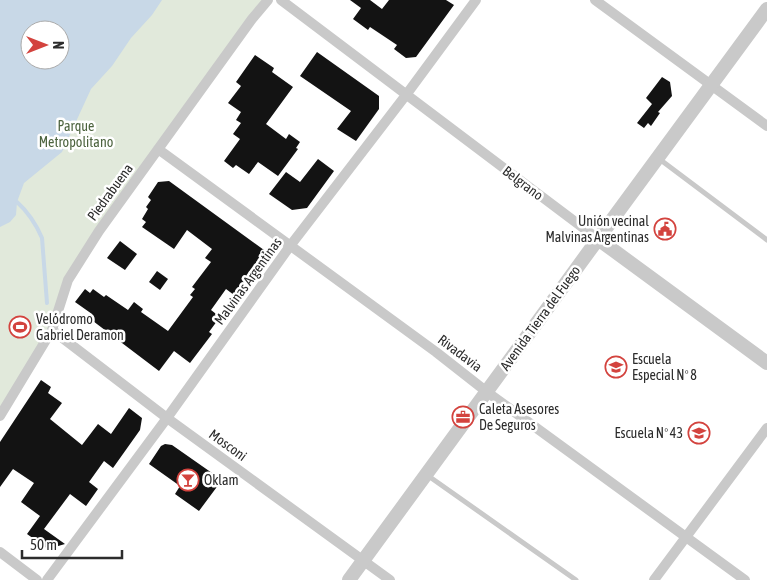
<svg xmlns="http://www.w3.org/2000/svg" width="767" height="580" viewBox="0 0 767 580" font-family="'Asap Condensed',sans-serif">
<style>
.green{fill:#e1e9db;fill-rule:evenodd}
.water{fill:#c8d8e7;fill-rule:evenodd}
.lines{fill:none;stroke-linecap:round;stroke-linejoin:round}
.stream{stroke:#c8d8e7;stroke-width:4}
.building{fill:#131313}
.service{stroke:#c9c9c9;stroke-width:5}
.minor{stroke:#c9c9c9;stroke-width:10}
.tertiary{stroke:#c9c9c9;stroke-width:14}
.labels{text-anchor:middle;stroke-width:5;stroke-linejoin:round;paint-order:stroke}
.park-label{font-size:14px;fill:#4c633e;stroke:#fff}
.street-label{font-size:14px;fill:#2c2c2c;stroke:#fff}
.poi-label{font-size:14px;fill:#2c2c2c;stroke:#fff;text-anchor:start}
</style>
<rect width="100%" height="100%" fill="#fff"/>
<path class="green" d="M0,0H268L68,280L52,330L0,416ZM30,30H60V60H30Z"/>
<path class="water" d="M0,0H162L152,15L131,38L112,66L91,89L62,152L24,183L17,202L16,215L10,222L0,227ZM30,30H60V60H30Z"/>
<g class="lines">
<path class="stream" d="M17,202C28,212 36,224 42,238L47,303"/>
</g>
<path class="building" d="M350,0H370L382,9L389,0H446L454,5L416,57L406,58L394,49L397,45L370,27L368,30L353,19L361,8Z
M317,52L379,96V109L356,141L337,129L351,111L300,76Z
M255,55L274,68L272,72L293,87L266,124L286,139L289,134L300,142L296,148L298,149L278,176L258,162L249,174L236,165L233,168L224,161L240,139L233,134L241,123L236,120L241,112L228,103L241,86L236,82Z
M662,77L670,82L672,96L658,112L660,113L651,126L648,123L644,128L637,123L652,104L646,98Z
M318,159L334,171L307,208L292,210L269,194L286,172L300,182Z
M169,181L264,250L263,263L238,298L226,289L211,310L220,317L209,332L212,334L190,363L174,351L159,371L89,318L92,314L75,302L85,289L90,293L93,289L104,297L106,295L128,310L134,302L143,309L141,312L168,331L193,297L190,295L195,289L192,287L211,262L205,258L212,249L187,230L174,249L142,227L146,222L142,219L148,209L146,207L151,200L148,197L158,182Z
M120,241L137,254L125,270L107,258Z
M157,271L168,279L160,290L149,282Z
M41,380L51,387L48,393L62,403L50,419L82,445L98,424L111,434L129,408L142,418L140,430L113,468L104,461L89,482L98,489L86,506L70,494L44,529L65,544L48,549L27,534L40,516L21,502L34,483L13,469L0,487V442Z
M165,444L172,445L222,480L199,511L175,494L180,486L149,464L161,446Z"/>
<g class="lines">
<path class="service" d="M658,158L767,240
M427,475L576,580"/>
<path class="minor" d="M281,0L598,239
M595,0L767,126
M158,149L436,352L487,392L745,580
M52,330L167,418L390,580
M0,416L52,330L68,280L99,231L252,19L268,0
M0,552L37,580
M47,580L167,418L290,246L406,95L476,0
M654,580L767,428"/>
<path class="tertiary" d="M598,239L767,363
M349,580L598,239L767,9"/>
</g>
<defs>
<g id="civic-ring" transform="scale(1.125)"><circle r="9.5" fill="#fff" stroke="#d3433e" stroke-width="1.5"/><path d="M-.6-6.5H3V-4.5H.6V-3L4-1V1h2V6H-6V1h2V-1L-.6-3ZM-1.2 2.5V6h2.4V2.5Z" fill="#d3433e"/></g>
<g id="stadium-ring" transform="scale(1.125)"><circle r="9.5" fill="#fff" stroke="#d3433e" stroke-width="1.5"/><path d="M0-5a6.5 5 0 1 0 0 10a6.5 5 0 1 0 0-10ZM-3.5-1.8h7v3.6h-7Z" fill="#d3433e"/></g>
<g id="school-ring" transform="scale(1.125)"><circle r="9.5" fill="#fff" stroke="#d3433e" stroke-width="1.5"/><path d="M0-5L7-2L0 1L-7-2ZM-4 1L0 2.5L4 1V4Q0 6-4 4Z" fill="#d3433e"/></g>
<g id="office-ring" transform="scale(1.125)"><circle r="9.5" fill="#fff" stroke="#d3433e" stroke-width="1.5"/><path d="M-6-3h4V-5.5h4V-3h4V5H-6ZM-1-4.5V-3h2v-1.5ZM-6 0V1H6V0Z" fill="#d3433e"/></g>
<g id="bar-ring" transform="scale(1.125)"><circle r="9.5" fill="#fff" stroke="#d3433e" stroke-width="1.5"/><path d="M-6-5H6L.8 .8V4.5H3.5V6h-7V4.5H-.8V.8Z" fill="#d3433e"/></g>
</defs>
<g fill-rule="evenodd">
<use href="#civic-ring" x="665" y="229"/>
<use href="#stadium-ring" x="20" y="327"/>
<use href="#school-ring" x="616" y="367"/>
<use href="#office-ring" x="463" y="417"/>
<use href="#school-ring" x="699" y="433"/>
<use href="#bar-ring" x="188" y="480"/>
</g>
<g class="labels">
<g class="park-label">
<text x="76" y="131">Parque<tspan x="76" dy="16">Metropolitano</tspan></text>
</g>
<g class="street-label">
<text transform="translate(523 183) rotate(37)" y="5">Belgrano</text>
<text transform="translate(110 192) rotate(-54)" y="5">Piedrabuena</text>
<text transform="translate(248 281) rotate(-54)" y="5">Malvinas Argentinas</text>
<text transform="translate(540 318) rotate(-54)" y="5">Avenida Tierra del Fuego</text>
<text transform="translate(460 353) rotate(37)" y="5">Rivadavia</text>
<text transform="translate(228 445) rotate(36)" y="5">Mosconi</text>
</g>
<g class="poi-label">
<text x="649" y="226" text-anchor="end">Unión vecinal<tspan x="649" dy="16">Malvinas Argentinas</tspan></text>
<text x="36" y="324">Velódromo<tspan x="36" dy="16">Gabriel Deramon</tspan></text>
<text x="632" y="364">Escuela<tspan x="632" dy="16">Especial Nº 8</tspan></text>
<text x="479" y="414">Caleta Asesores<tspan x="479" dy="16">De Seguros</tspan></text>
<text x="683" y="438" text-anchor="end">Escuela Nº 43</text>
<text x="204" y="485">Oklam</text>
</g>
</g>
<g transform="translate(45 45) rotate(90)"><circle r="24" fill="#ffffff" stroke="#ababab"/>
<path d="M0-4L9 19L0 12L-9 19Z" fill="#d3433e"/>
<text y="-8" font-size="14" font-weight="bold" text-anchor="middle" fill="#2c2c2c">N</text>
</g>
<path d="M22 550v8h100v-8" fill="none" stroke="#2c2c2c" stroke-width="2.5"/>
<text x="30" y="550" font-size="15" fill="#2c2c2c" stroke="#ffffff" stroke-width="4" paint-order="stroke">50 m</text>
</svg>
